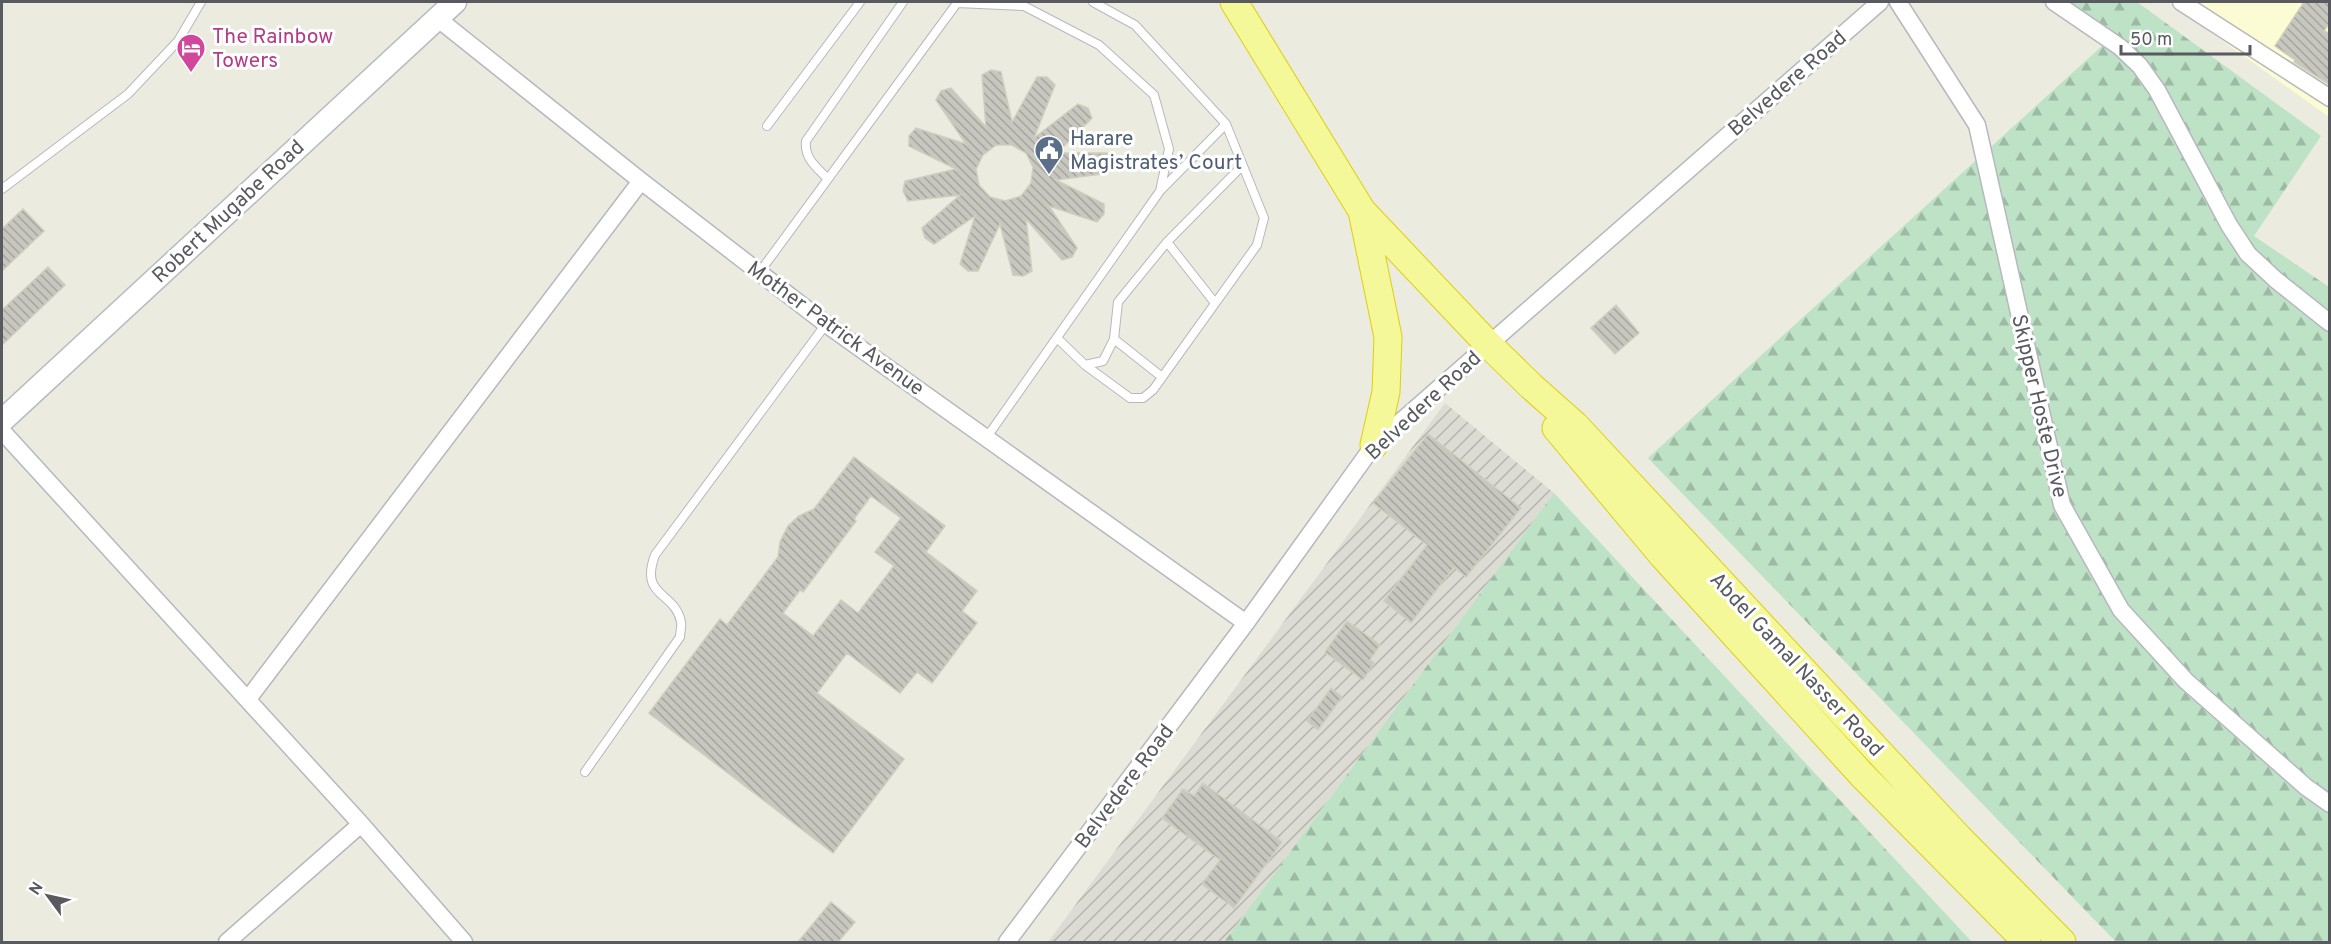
<svg xmlns="http://www.w3.org/2000/svg" width="2331" height="944" viewBox="0 0 2331 944" font-family="Overpass,sans-serif">
<style>
.commercial{fill:#fbfbd4}
.industrial{fill:url(#industrial-furrows)}
.forest{fill:url(#forest-firs)}
.building{fill:url(#building-back-hatch);stroke:#cfcebe;stroke-width:1.5;fill-rule:evenodd}
.lines{fill:none;stroke-linecap:round;stroke-linejoin:round}
.service-casing{stroke:#b7b8be;stroke-width:10}
.minor-casing{stroke:#b7b8be;stroke-width:19}
.secondary-casing{stroke:#b8bac1;stroke-width:25}
.trunk-casing{stroke:#decf0c;stroke-width:29}
.service{stroke:#fff;stroke-width:8}
.minor{stroke:#fff;stroke-width:16}
.secondary{stroke:#fff;stroke-width:22}
.trunk{stroke:#f5f898;stroke-width:27}
.labels{text-anchor:middle;stroke-width:6;stroke-linejoin:round;paint-order:stroke}
.hotel-label{font-size:21px;fill:#b23c85;stroke:#fff;text-anchor:start}
.street-label{font-size:21px;fill:#585a60;stroke:#fff}
.service-label{font-size:21px;fill:#4e5e75;stroke:#fff;text-anchor:start}
</style>
<defs>
<pattern id="industrial-furrows" width="10" height="10" patternUnits="userSpaceOnUse" patternTransform="scale(1.5)"><rect width="10" height="10" fill="#dcdcd4"/><path d="M-1 1l2-2M0 10L10 0M9 11l2-2" fill="none" stroke="#b5b5af"/></pattern>
<pattern id="forest-firs" width="22" height="20" patternUnits="userSpaceOnUse" patternTransform="scale(1.5)"><rect width="22" height="20" fill="#bde2c6"/><path d="M5 1l3.5 6h-7zM16 11l3.5 6h-7z" fill="#9cbaa4"/></pattern>
<pattern id="building-back-hatch" width="6" height="6" patternUnits="userSpaceOnUse" patternTransform="scale(1.5)"><rect width="6" height="6" fill="#c8c7bf"/><path d="M-1 5l2 2M0 0l6 6M5-1l2 2" fill="none" stroke="#a5a59f"/></pattern>
</defs>
<rect width="100%" height="100%" fill="#ebebe0"/>
<path class="commercial" d="M2168,2H2329V117Z"/>
<path class="industrial" d="M1445,403L1554,493L1224,942H1048Z"/>
<path class="forest" d="M2070,2H2137L2321,136L2254,236L2329,287V942H2116L1648,458L2113,36Z
M1554,493L1972,942H1224Z"/>
<path class="building" d="M2304,2H2330V22L2324,31L2330,34V85L2294,62L2295,60L2275,46Z
M991,70L1001,72L1012,122L1037,77H1047L1055,85L1034,138L1078,104L1088,108L1092,118L1057,153H1107L1112,163L1109,173L1056,180L1104,204V214L1097,222L1049,206L1077,248L1072,257L1062,260L1026,219L1032,271L1023,276L1013,275L1000,224L978,271H968L960,264L975,216L934,244L925,238L922,228L960,195L908,201L903,191L905,181L956,169L909,146V136L916,128L966,144L936,100L941,91L951,88L986,127L982,75ZM996,145H1012L1026,153L1033,167L1031,183L1021,196L1005,201L990,197L979,185L976,169L983,155Z
M23,209L44,231L2,271V229Z
M48,267L65,285L2,345V310Z
M1616,305L1639,333L1615,354L1591,328Z
M1428,434L1521,508L1466,577L1454,567L1411,623L1384,601L1427,545L1373,503Z
M854,457L945,526L926,552L977,591L962,611L977,623L932,683L917,672L900,693L847,653L817,693L904,759L833,853L649,713L720,619L727,625L778,557L780,542L788,526L799,516L814,509ZM871,496L901,518L875,552L894,566L858,613L841,600L813,636L783,613L800,590L803,592L856,521L854,519Z
M1347,621L1380,645L1370,660L1374,663L1363,680L1325,652Z
M1331,688L1342,697L1318,730L1307,721Z
M1203,783L1282,842L1234,908L1202,884L1220,860L1162,818L1183,789L1194,796Z
M831,902L855,922L838,942H798Z"/>
<g class="lines">
<g class="service-casing">
<path id="service" d="M767,126L860,2
M827,178C816,167 804,158 806,141L903,2
M2,189L128,94L178,41L201,2
M1161,190L1226,124
M1167,242L1215,303
M759,273L957,3L1024,6L1099,45L1154,95L1169,149L1160,191L987,437
M1058,339L1085,365L1103,361L1114,339L1118,302L1167,242L1242,166
M1114,339L1162,377
M1085,365L1130,398H1143L1153,390L1257,245L1264,218L1226,124L1135,25L1093,2
M585,772L680,637C680,632 682,627 681,622C675,591 639,598 655,555L826,324"/>
</g>
<g class="minor-casing">
<path id="minor" d="M1898,2L1977,125L2062,505L2121,610L2186,681L2306,787L2330,804
M2054,2L2120,47L2140,66L2157,90L2229,225L2248,254L2276,280L2330,323
M2181,2L2330,98
M437,18L641,181L826,324L1246,623
M2,431L361,824L464,942
M248,699L641,181
M227,942L361,824
M1007,942L1246,623L1374,445L1880,2"/>
</g>
<g class="secondary-casing">
<path id="secondary" d="M2,421L455,2"/>
</g>
<g class="trunk-casing">
<path id="trunk" d="M1234,2L1362,211L1488,344L1531,386L1575,425L1959,838L2062,942
M1362,211L1388,337L1386,392L1374,445
M1556,428L1663,556L1862,775L2027,942"/>
</g>
<use href="#service" class="service"/>
<use href="#minor" class="minor"/>
<use href="#secondary" class="secondary"/>
<use href="#trunk" class="trunk"/>
</g>
<defs>
<g id="hotel-pin" transform="scale(1.5)"><path d="M0 17L-7.5 6A9.5 9.5 0 1 1 7.5 6Z" fill="#d1479c" stroke="#fff"/><path d="M-6-4.5h1.5V1H6V5H4.5V3h-9V5H-6ZM-4 0a1.8 1.8 0 1 1 3.6 0ZM.5 0V-2.5h3Q6-2.5 6 0Z" fill="#fff"/></g>
<g id="civic-pin" transform="scale(1.5)"><path d="M0 17L-7.5 6A9.5 9.5 0 1 1 7.5 6Z" fill="#5c6f8a" stroke="#fff"/><path d="M-.6-6.5H3V-4.5H.6V-3L4-1V1h2V6H-6V1h2V-1L-.6-3ZM-1.2 2.5V6h2.4V2.5Z" fill="#fff"/></g>
</defs>
<g fill-rule="evenodd">
<use href="#hotel-pin" x="191" y="48"/>
<use href="#civic-pin" x="1049" y="150"/>
</g>
<g class="labels">
<g class="hotel-label">
<text x="212" y="43">The Rainbow<tspan x="212" dy="24">Towers</tspan></text>
</g>
<g class="street-label">
<text transform="translate(1787 83) rotate(-41)" y="7">Belvedere Road</text>
<text transform="translate(228 211) rotate(-43)" y="7">Robert Mugabe Road</text>
<text transform="translate(836 328) rotate(36)" y="7">Mother Patrick Avenue</text>
<text transform="translate(1423 405) rotate(-43)" y="7">Belvedere Road</text>
<text transform="translate(2040 406) rotate(77)" y="7">Skipper Hoste Drive</text>
<text transform="translate(1797 664) rotate(47)" y="7">Abdel Gamal Nasser Road</text>
<text transform="translate(1124 786) rotate(-53)" y="7">Belvedere Road</text>
</g>
<g class="service-label">
<text x="1070" y="145">Harare<tspan x="1070" dy="24">Magistrates’ Court</tspan></text>
</g>
</g>
<rect width="2331" height="944" fill="none" stroke="#585a60" stroke-width="6"/>
<g transform="translate(48 896) rotate(303)" stroke="#ffffff" stroke-width="4.5" paint-order="stroke">
<path d="M0-4.5L10 22L0 15L-10 22Z" fill="#585a60"/>
<text y="-9" font-size="16" font-weight="bold" text-anchor="middle" fill="#585a60">N</text>
</g>
<path d="M2121 45v9h129v-9" fill="none" stroke="#585a60" stroke-width="3"/>
<text x="2130" y="45" font-size="18" fill="#585a60" stroke="#ffffff" stroke-width="4.5" paint-order="stroke">50 m</text>
</svg>
